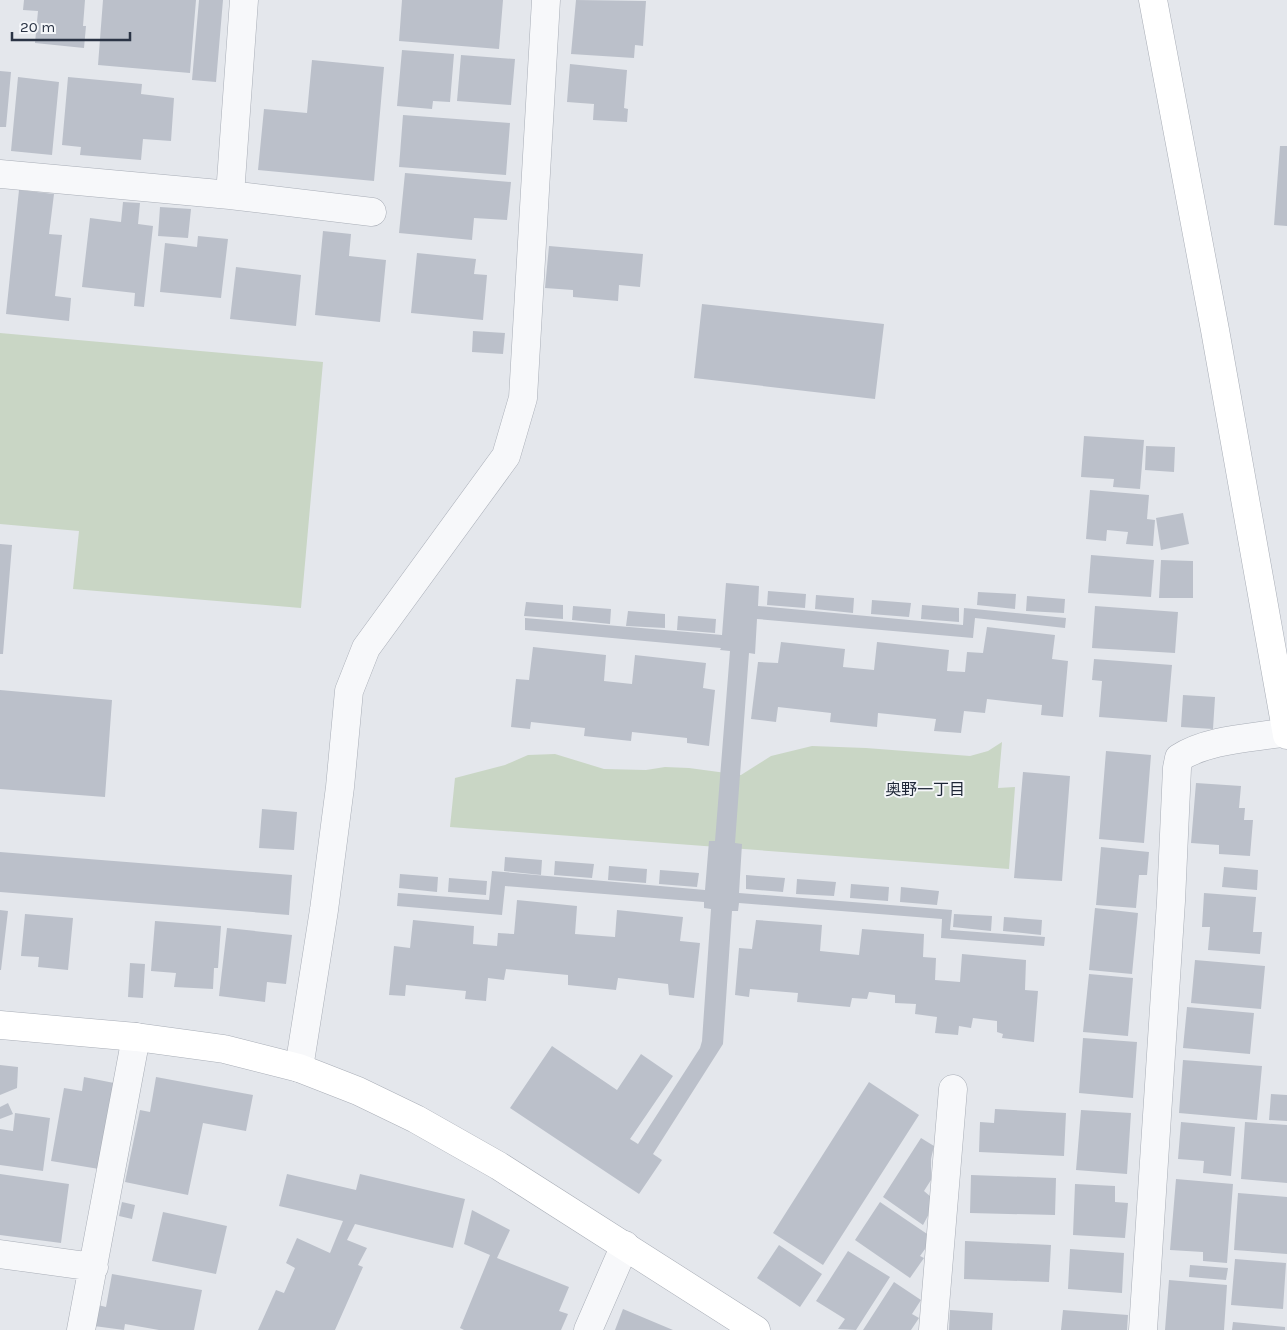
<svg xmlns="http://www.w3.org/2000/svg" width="1287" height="1330" viewBox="0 0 1287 1330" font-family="Karla,'Noto Sans JP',sans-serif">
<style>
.green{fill:#c9d6c5}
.building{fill:#bbc0ca}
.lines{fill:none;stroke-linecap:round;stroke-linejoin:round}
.street-casing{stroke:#a9aeb7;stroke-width:29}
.secondary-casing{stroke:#a9aeb7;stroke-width:29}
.street{stroke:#f7f8fa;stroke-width:28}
.secondary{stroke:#fff;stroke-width:28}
.labels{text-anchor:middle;stroke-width:4;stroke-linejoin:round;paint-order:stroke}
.neighbourhood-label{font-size:16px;fill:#1d2536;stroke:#f4f6f9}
</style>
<rect width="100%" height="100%" fill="#e4e7ec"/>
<path class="green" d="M0,333L323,362L301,608L73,589L79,531L0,524Z
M1002,742L998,788L1015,787L1009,869L450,827L455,778L505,765L528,755L555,754L604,769L646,770L665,767L689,768L741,775L771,756L812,746L866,748L970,756L988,751Z"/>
<path class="building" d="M24,0H85L83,26H86L84,48L35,43L38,11L23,10Z
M103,0H196L190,73L98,65Z
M199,0H223L216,82L192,80Z
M402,0H503L499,49L399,41Z
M576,0L646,1L643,46L635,45L634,58L571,54Z
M402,50L454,54L450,102L433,101L432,109L397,106Z
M461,55L515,59L511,105L457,101Z
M312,60L384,67L374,181L258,170L264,109L307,113Z
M570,64L627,70L624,108L628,109L627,122L593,120L594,104L567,102Z
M0,71L11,72L6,127H0Z
M18,77L59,82L52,155L11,151Z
M68,77L142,84L141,94L174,98L171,141L143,139L141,160L80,155L81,147L62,145Z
M403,115L510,123L506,175L399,167Z
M1280,146H1287V226L1274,225Z
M405,173L511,182L507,220L474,218L472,240L399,233Z
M19,190L54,194L49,234L62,235L55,296L71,298L69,321L6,314Z
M123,202L140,203L138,224L153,226L144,307L134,306L135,293L82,287L90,218L121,222Z
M160,207L191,209L188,238L158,236Z
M323,231L351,234L349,256L386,260L380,322L315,315Z
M198,236L228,239L221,298L160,292L165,243L197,247Z
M549,246L643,254L640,287L619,285L618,301L573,297V290L545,288Z
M417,253L476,259L474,274L487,275L483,320L411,313Z
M236,267L301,275L296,326L230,319Z
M702,304L884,324L875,399L694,378Z
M473,331L505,333L503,354L472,352Z
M1084,436L1144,440L1140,489L1113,487L1114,479L1081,477Z
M1146,446L1175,447L1174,472L1145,470Z
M1090,490L1149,495L1147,519L1155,520L1153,546L1126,544L1128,532L1107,530L1106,541L1086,539Z
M1183,513L1189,544L1161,550L1156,518Z
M0,544L12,545L3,654H0Z
M1091,555L1154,560L1151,597L1088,593Z
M1161,560L1193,561V598H1159Z
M726,583L759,586L758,606L963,625L964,608L1066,618L1065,628L975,618L973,638L757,619L755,654L749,653L735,843L742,844L739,893L952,910L950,930L1045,937L1044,946L941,938L942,919L739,903L738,911H732L723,1044L653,1154L662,1160L639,1194L510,1108L552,1046L617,1090L641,1054L673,1076L630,1139L638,1144L700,1048L702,1041L711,909L704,908V902L505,886L502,915L397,906L398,893L489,900L492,871L705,890L709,841H715L730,651L720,650L721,648L525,630V618L722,635Z
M768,591L806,594L805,608L767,605Z
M978,592L1016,594L1015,609L977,605Z
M816,595L854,598L853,613L815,609Z
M1027,596L1065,599L1064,613L1026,611Z
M872,600L911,603L909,617L871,614Z
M526,602L563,605V619L524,616Z
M922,605L959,608V622L921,619Z
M573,606L611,609L610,624L572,620Z
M1095,606L1178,612L1175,653L1092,648Z
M628,611L665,614V628L626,626Z
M678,616L716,619L715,633L677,630Z
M987,627L1055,635L1052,659L1068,661L1063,717L1041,715L1042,705L987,699L985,713L964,711L961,733L934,731L936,719L878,713L877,727L830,722L831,713L778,707L776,722L751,719L758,662L778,663L781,642L845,649L843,667L874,670L877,642L949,650L947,671L965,672L967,652L983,653Z
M533,647L606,655L604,681L632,684L635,655L706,663L703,688L715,690L709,746L687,743V738L632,732L631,741L584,736L585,728L531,722L530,729L511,727L516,679L529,680Z
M1094,659L1172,665L1167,722L1099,717L1102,681L1092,680Z
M0,690L112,700L105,797L0,789Z
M1183,695L1215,697L1213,729L1181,727Z
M1106,751L1151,755L1144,843L1099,839Z
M1023,772L1070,776L1062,881L1014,878Z
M1196,783L1241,786L1239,808H1245L1244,820H1253L1250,856L1219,854V845L1191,843Z
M262,809L297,812L294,850L259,848Z
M1101,847L1149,852L1147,875H1139L1136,908L1096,905Z
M0,852L292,875L289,915L0,892Z
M505,857L542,860L541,875L504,871Z
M555,861L594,864L592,878L554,875Z
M609,866L647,869L646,883L608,880Z
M1224,867L1258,870L1257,890L1222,887Z
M660,870L699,873L697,887L659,884Z
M400,874L438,877L437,892L399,888Z
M746,875L785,878L783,892L746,889Z
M449,878L487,881L486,895L448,892Z
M797,879L836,882L834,896L796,894Z
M851,884L889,887L888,901L850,898Z
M901,887L939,891L937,905L900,902Z
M1204,893L1256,897L1253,932H1262L1260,954L1208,950L1210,927H1202Z
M517,900L577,906L575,934L615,937L617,910L683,917L680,941L700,943L694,998L669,995L668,984L618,978L616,990L568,985V975L506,969L504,980L488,978L486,1001L465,999L466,991L406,985L405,996L389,995L394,946L410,948L413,920L474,926L473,944L497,946L498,933L514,934Z
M1095,908L1138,913L1132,974L1089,970Z
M0,910L8,911L1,970H0Z
M25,914L73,918L68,970L38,967L39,957L21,956Z
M954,914L992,916L991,931L953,927Z
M1004,917L1042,920L1041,935L1003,931Z
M756,920L822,925L820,951L859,955L862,929L924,934L923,957L936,958L935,980L960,982L962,954L1026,960L1025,990L1038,991L1034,1042L1002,1038L1003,1034L997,1032V1021L973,1018L971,1028L959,1026L958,1035L935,1033L937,1017L915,1014L916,1004L895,1003V995L869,992L867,999L852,998L850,1007L797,1002L798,993L750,989L749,997L735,995L739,948L752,949Z
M155,921L221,926L218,968H214L213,989L174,987L176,973L151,971Z
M227,928L292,935L286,984L267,982L265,1002L219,996Z
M1195,960L1265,966L1261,1009L1191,1003Z
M130,963L145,964L143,998L128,997Z
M1089,974L1133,978L1128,1036L1083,1032Z
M1187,1007L1254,1013L1250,1054L1183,1048Z
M1083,1038L1137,1042L1133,1098L1079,1093Z
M1183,1060L1262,1066L1257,1120L1179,1113Z
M0,1065L18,1067L17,1088L0,1095Z
M84,1077L114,1083L99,1169L51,1161L64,1088L82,1091Z
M156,1077L253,1095L246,1131L203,1123L188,1195L125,1182L140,1110L150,1112Z
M869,1082L919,1115L823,1265L773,1233Z
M1271,1094L1287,1095V1121L1269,1120Z
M8,1103L13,1114L0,1119V1107Z
M995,1109L1066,1113L1064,1156L979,1152L980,1122L994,1123Z
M1081,1110L1131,1113L1127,1174L1076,1170Z
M15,1113L50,1118L43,1171L0,1165V1129L13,1131Z
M1181,1122L1235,1127L1231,1176L1203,1173L1204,1161L1178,1159Z
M1245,1122L1287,1125V1183L1241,1179Z
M921,1138L934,1146L931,1159V1180L924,1191L931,1197V1210L923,1225L883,1197Z
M0,1174L69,1184L61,1243L0,1235Z
M287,1174L356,1190L360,1174L465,1199L453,1248L355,1224L347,1240L367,1248L358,1265L363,1267L335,1330H258L276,1290L284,1293L295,1268L286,1263L297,1238L330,1253L343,1221L279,1206Z
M971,1175L1056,1178L1055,1215L970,1213Z
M1176,1179L1233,1184L1227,1263L1203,1261V1252L1170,1250Z
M1075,1184L1115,1186V1202L1128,1203L1125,1238L1073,1235Z
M1238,1193L1287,1197V1254L1234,1250Z
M122,1202L135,1205L132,1219L119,1216Z
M880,1202L933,1238L920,1256L924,1258L910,1278L855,1240Z
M472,1210L510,1230L497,1258L569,1287L559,1311L568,1314L561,1330H464L460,1328L490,1255L464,1244Z
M163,1212L227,1226L216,1274L152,1261Z
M965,1241L1051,1245L1049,1282L964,1279Z
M779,1245L822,1274L800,1307L757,1278Z
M1070,1249L1124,1253L1122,1293L1068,1289Z
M848,1251L890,1277L856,1330L838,1329L845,1319L816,1301Z
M1235,1259L1286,1263L1283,1309L1231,1305Z
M1190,1265L1228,1268L1226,1280L1189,1277Z
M112,1274L202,1290L194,1330H159L125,1324L124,1330L94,1326L98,1305L106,1307Z
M1169,1280L1227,1285L1224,1330H1165Z
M894,1282L921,1300L912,1314L919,1318L911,1330H863Z
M623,1309L673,1330H615Z
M950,1310L993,1313L992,1330H949Z
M1063,1310L1128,1315L1127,1330H1061Z
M1233,1322L1285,1327V1330H1232Z"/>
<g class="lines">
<g class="street-casing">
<path id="street" d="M0,174L230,195L372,212
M230,195L244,0
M299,1068L324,910L340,787L349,691L366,648L506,456L523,398L546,0
M0,1254L94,1267
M81,1330L136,1037
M588,1330L625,1245
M933,1330L953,1089
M1143,1330L1171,901L1177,768L1179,758C1208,739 1253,738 1287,732"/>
</g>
<g class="secondary-casing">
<path id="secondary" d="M1153,0L1215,330L1287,735
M0,1025L136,1037L224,1049L299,1068L358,1091L416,1119L499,1166L756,1330"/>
</g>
<use href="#street" class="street"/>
<use href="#secondary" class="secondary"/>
</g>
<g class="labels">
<g class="neighbourhood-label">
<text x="925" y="795">奥野一丁目</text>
</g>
</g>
<path d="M12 32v8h118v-8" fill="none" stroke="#2b3445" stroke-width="2.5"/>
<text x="20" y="32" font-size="15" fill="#2b3445" stroke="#f4f6f9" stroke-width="4" paint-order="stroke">20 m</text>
</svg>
